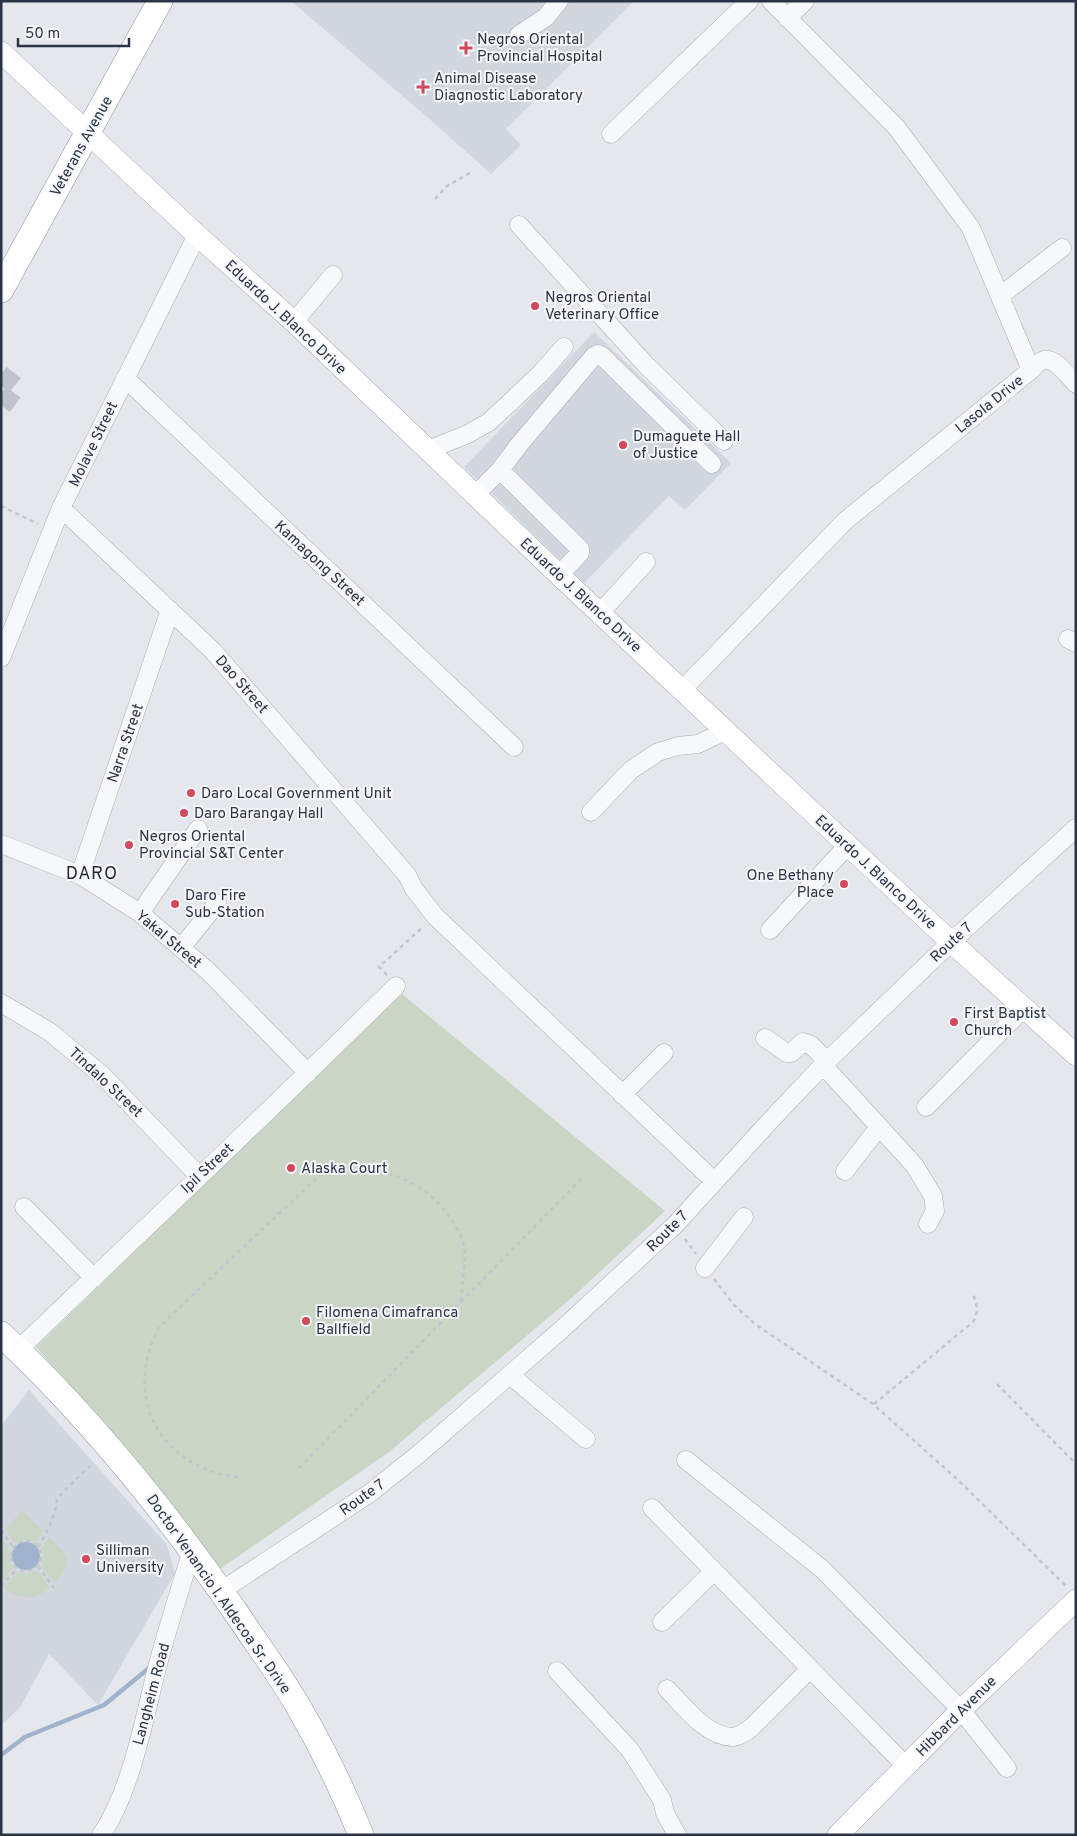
<svg xmlns="http://www.w3.org/2000/svg" width="1077" height="1836" viewBox="0 0 1077 1836" font-family="Overpass,sans-serif">
<style>
.built{fill:#d2d6de}
.green{fill:#c9d6c5}
.water{fill:#9fb4cc}
.lines{fill:none;stroke-linecap:round;stroke-linejoin:round}
.stream{stroke:#9fb4cc;stroke-width:4.5}
.minor-tunnel{stroke:#bfc3cb;stroke-width:18;stroke-dasharray:18 9;stroke-linecap:butt}
.minor-casing{stroke:#a9aeb7;stroke-width:19}
.major-casing{stroke:#a3abb8;stroke-width:22}
.highway-casing{stroke:#8b94a3;stroke-width:26}
.path{stroke:#c2c5cb;stroke-width:2.5;stroke-dasharray:4 4;stroke-linecap:butt}
.minor{stroke:#f7f8fa;stroke-width:18}
.major{stroke:#fff;stroke-width:21}
.highway{stroke:#fff;stroke-width:25}
.poi-dot{fill:#d1495b;stroke:#f4f6f9;stroke-width:2}
.labels{text-anchor:middle;stroke-width:4;stroke-linejoin:round;paint-order:stroke}
.poi-label{font-size:15px;fill:#2b3445;stroke:#f4f6f9;text-anchor:start}
.street-label{font-size:15px;fill:#2b3445;stroke:#f4f6f9}
.quarter-label{font-size:18px;letter-spacing:1px;fill:#1d2536;stroke:#f4f6f9}
</style>
<rect width="100%" height="100%" fill="#e4e7ec"/>
<path class="built" d="M291,1H634L506,129L521,145L491,174L426,116Z
M594,332L731,463L685,510L669,496L584,583L464,467Z
M29,1390L167,1545L175,1573L98,1705L49,1654L21,1706L1,1726V1426Z"/>
<path class="green" d="M402,994L665,1211L575,1295L389,1452L220,1569L175,1508L36,1347Z
M22,1510L43,1531L37,1543C28,1539 22,1539 14,1543L6,1529Z
M49,1537C68,1556 74,1560 55,1583L41,1566L43,1554L41,1548Z
M1,1538L9,1548V1562L14,1568L1,1581Z
M37,1570L50,1587C34,1602 20,1599 3,1588L18,1572L25,1574Z"/>
<path class="water" d="M12 1556a14 14 0 1 1 28 0a14 14 0 1 1-28 0Z"/>
<g class="lines">
<path class="stream" d="M1,1755L25,1737L104,1705L149,1668"/>
<path class="minor-tunnel" d="M1,374L17,387L1,409"/>
<g class="minor-casing">
<path id="minor" d="M787,18L805,1
M519,35L546,17L559,1
M611,134L749,1
M519,225L645,364L724,441
M1000,296L1062,248
M294,322L333,275
M1031,370C1034,367 1039,361 1044,360C1055,357 1069,377 1076,384
M125,378L514,747
M428,450L468,434L489,422L540,374L564,347
M475,495L500,470
M61,508L213,651L407,875L414,889L435,916L714,1181
M559,575L580,553V549L500,470L518,446L594,356L598,354L602,356L712,464
M600,613L646,562
M1068,639L1076,643
M1,658L61,508L197,235
M682,690L845,521L1031,370L971,228L897,128L771,1
M591,812L631,770L658,752L678,746L698,744L725,731
M1,844L80,875L140,913L209,972L308,1073
M80,875L170,610
M140,913L198,829
M770,930L848,845
M181,948L217,903
M1,1003L50,1032L103,1076L199,1176
M765,1038L787,1053H791L803,1042L811,1045L827,1061
M823,1065L915,1166L933,1196L935,1211L928,1224
M622,1095L664,1053
M926,1107L1024,1008
M845,1171L879,1127
M24,1207L94,1278
M705,1268L744,1217
M18,1350C144,1229 272,1109 396,986
M510,1375L586,1439
M686,1460L822,1569L961,1710L1007,1768
M652,1508L906,1766
M221,1591L370,1493L420,1453L561,1330L675,1225L769,1122L823,1065L951,942L1076,828
M662,1622L714,1571
M557,1671L630,1750L662,1800L665,1813L677,1835
M667,1689C684,1706 706,1737 733,1737C741,1736 747,1731 753,1726L810,1669
M101,1835C131,1792 144,1719 157,1668C167,1629 180,1590 192,1550"/>
</g>
<g class="major-casing">
<path id="major" d="M1,52L197,235L294,322L559,575L951,942L1076,1055
M838,1835L961,1710L1076,1600"/>
</g>
<g class="highway-casing">
<path id="highway" d="M1,290L160,1
M1,1334C90,1417 166,1512 235,1611C256,1643 279,1673 298,1706C322,1747 343,1790 361,1835"/>
</g>
<path class="path" d="M435,199L447,186L473,171
M1,506L38,524
M387,975L379,967L424,926
M685,1239L696,1254
M714,1279L734,1305L755,1324L873,1404L957,1479L1066,1586
M997,1384L1076,1464
M874,1404L973,1322C979,1312 977,1305 973,1294
M299,1468L582,1178
M238,1477C159,1468 121,1395 160,1326L324,1171C373,1162 425,1177 452,1221C456,1228 463,1237 464,1245C466,1259 462,1287 461,1302
M1,1530L13,1547
M11 1556a15 15 0 1 1 30 0a15 15 0 1 1-30 0Z
M38,1547C47,1532 56,1516 57,1498L93,1463
M38,1566L54,1588
M1,1586L17,1569"/>
<use href="#minor" class="minor"/>
<use href="#major" class="major"/>
<use href="#highway" class="highway"/>
</g>
<g class="poi-dot">
<path d="M463.5 40.5h5v5h5v5h-5v5h-5v-5h-5v-5h5z"/>
<path d="M420.5 79.5h5v5h5v5h-5v5h-5v-5h-5v-5h5z"/>
<circle cx="535" cy="306" r="5"/>
<circle cx="623" cy="445" r="5"/>
<circle cx="191" cy="793" r="5"/>
<circle cx="184" cy="813" r="5"/>
<circle cx="129" cy="845" r="5"/>
<circle cx="844" cy="884" r="5"/>
<circle cx="175" cy="904" r="5"/>
<circle cx="954" cy="1022" r="5"/>
<circle cx="291" cy="1168" r="5"/>
<circle cx="306" cy="1321" r="5"/>
<circle cx="86" cy="1559" r="5"/>
</g>
<g class="labels">
<g class="poi-label">
<text x="477" y="44">Negros Oriental<tspan x="477" dy="17">Provincial Hospital</tspan></text>
<text x="434" y="83">Animal Disease<tspan x="434" dy="17">Diagnostic Laboratory</tspan></text>
<text x="545" y="302">Negros Oriental<tspan x="545" dy="17">Veterinary Office</tspan></text>
<text x="633" y="441">Dumaguete Hall<tspan x="633" dy="17">of Justice</tspan></text>
<text x="201" y="798">Daro Local Government Unit</text>
<text x="194" y="818">Daro Barangay Hall</text>
<text x="139" y="841">Negros Oriental<tspan x="139" dy="17">Provincial S&amp;T Center</tspan></text>
<text x="834" y="880" text-anchor="end">One Bethany<tspan x="834" dy="17">Place</tspan></text>
<text x="185" y="900">Daro Fire<tspan x="185" dy="17">Sub-Station</tspan></text>
<text x="964" y="1018">First Baptist<tspan x="964" dy="17">Church</tspan></text>
<text x="301" y="1173">Alaska Court</text>
<text x="316" y="1317">Filomena Cimafranca<tspan x="316" dy="17">Ballfield</tspan></text>
<text x="96" y="1555">Silliman<tspan x="96" dy="17">University</tspan></text>
</g>
<g class="street-label">
<text transform="translate(81 146) rotate(-61)" y="5">Veterans Avenue</text>
<text transform="translate(286 317) rotate(43)" y="5">Eduardo J. Blanco Drive</text>
<text transform="translate(989 404) rotate(-39)" y="5">Lasola Drive</text>
<text transform="translate(93 444) rotate(-64)" y="5">Molave Street</text>
<text transform="translate(320 563) rotate(43)" y="5">Kamagong Street</text>
<text transform="translate(581 595) rotate(43)" y="5">Eduardo J. Blanco Drive</text>
<text transform="translate(242 684) rotate(49)" y="5">Dao Street</text>
<text transform="translate(125 743) rotate(-71)" y="5">Narra Street</text>
<text transform="translate(876 872) rotate(43)" y="5">Eduardo J. Blanco Drive</text>
<text transform="translate(169 939) rotate(40)" y="5">Yakal Street</text>
<text transform="translate(951 942) rotate(-43)" y="5">Route 7</text>
<text transform="translate(106 1082) rotate(43)" y="5">Tindalo Street</text>
<text transform="translate(207 1168) rotate(-43)" y="5">Ipil Street</text>
<text transform="translate(667 1231) rotate(-45)" y="5">Route 7</text>
<text transform="translate(362 1497) rotate(-35)" y="5">Route 7</text>
<text transform="translate(219 1594) rotate(55)" y="5">Doctor Venancio I. Aldecoa Sr. Drive</text>
<text transform="translate(151 1694) rotate(-75)" y="5">Langheim Road</text>
<text transform="translate(956 1716) rotate(-45)" y="5">Hibbard Avenue</text>
</g>
<g class="quarter-label">
<text x="92" y="879">DARO</text>
</g>
</g>
<rect width="1077" height="1836" fill="none" stroke="#2b3445" stroke-width="5"/>
<path d="M18 38v8h111v-8" fill="none" stroke="#2b3445" stroke-width="2.5"/>
<text x="25" y="38" font-size="15" fill="#2b3445" stroke="#f4f6f9" stroke-width="4" paint-order="stroke">50 m</text>
</svg>
